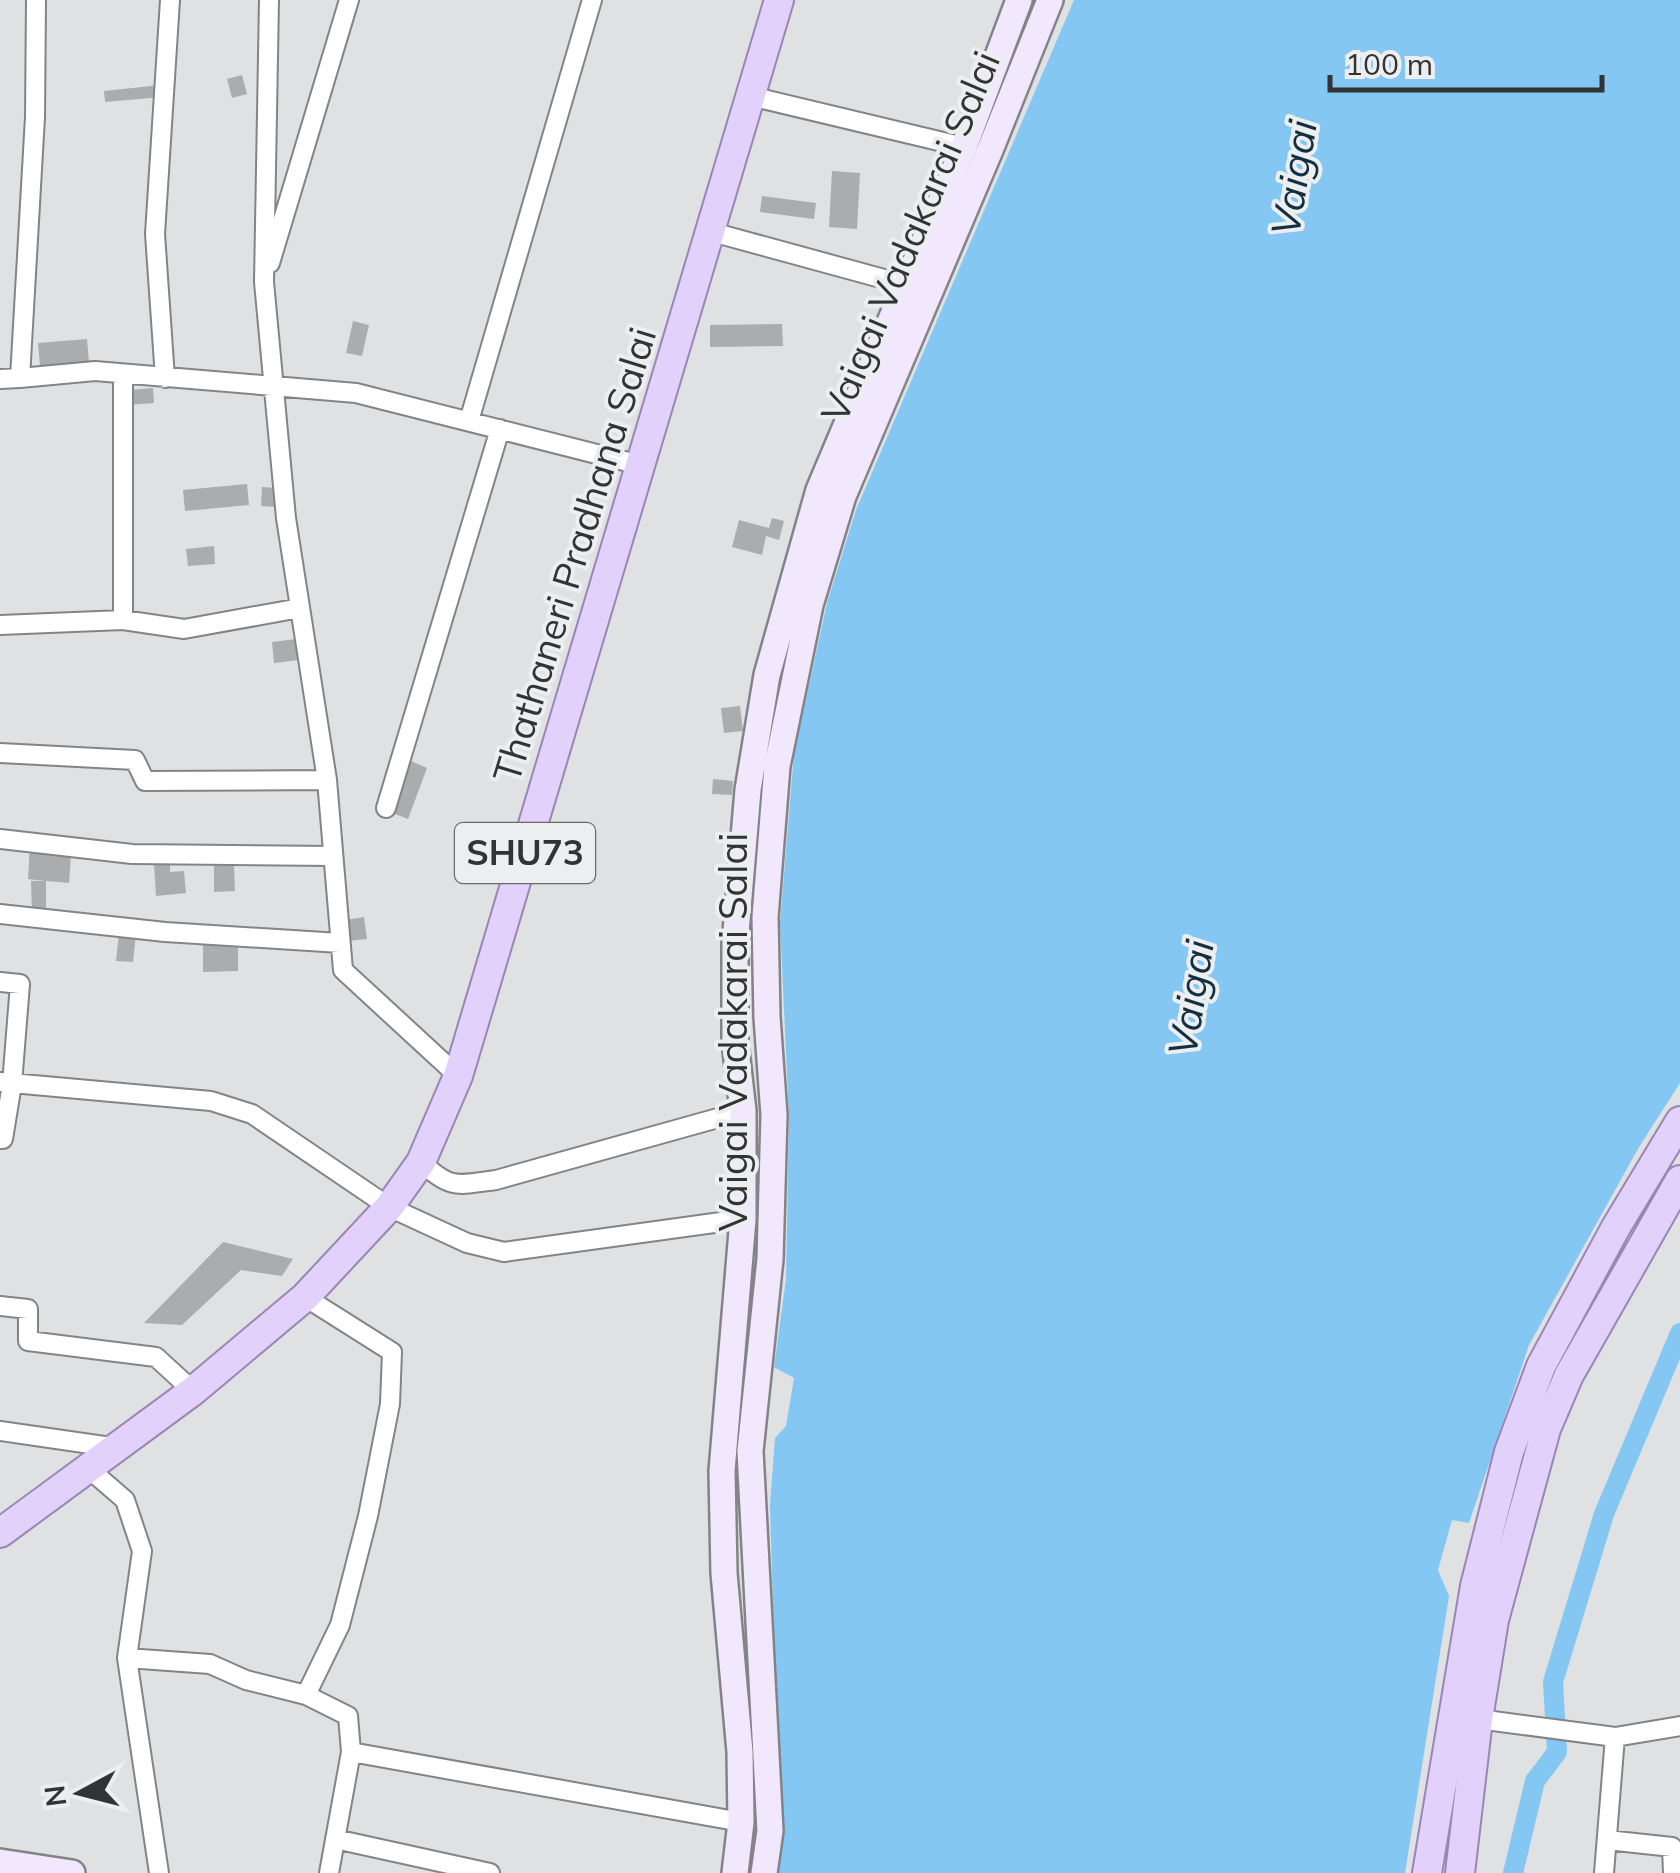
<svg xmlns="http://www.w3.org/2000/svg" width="1680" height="1873" viewBox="0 0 1680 1873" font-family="Mulish,sans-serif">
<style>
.water{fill:#84c7f3}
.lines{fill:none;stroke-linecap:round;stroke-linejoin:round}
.canal{stroke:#84c7f3;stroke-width:20}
.building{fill:#aaacae}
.street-casing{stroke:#828486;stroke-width:22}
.secondary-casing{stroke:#828486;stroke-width:30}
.primary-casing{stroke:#9886b4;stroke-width:32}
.street{stroke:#fff;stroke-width:18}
.secondary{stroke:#f1e8fd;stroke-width:25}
.primary{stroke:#e2d1fb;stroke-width:28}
.labels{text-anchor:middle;stroke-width:8;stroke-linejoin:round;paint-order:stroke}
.shield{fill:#eceef0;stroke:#6a6b6c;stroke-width:2.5}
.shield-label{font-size:35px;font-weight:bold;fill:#323334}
.street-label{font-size:38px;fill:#323334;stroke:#eceef0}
.water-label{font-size:40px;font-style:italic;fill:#123042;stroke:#eceef0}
</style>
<rect width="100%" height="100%" fill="#dfe1e2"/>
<path class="water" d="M1074,0H1680V1083L1639,1147L1529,1345L1469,1523L1452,1520L1438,1570L1449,1596L1405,1873H777L780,1836L770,1505L775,1438L786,1426L794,1378L774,1367L786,1279L789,1117L780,923L794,754L827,603L856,510Z"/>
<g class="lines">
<path class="canal" d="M1513,1873L1535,1781L1557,1752L1553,1682L1604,1514L1680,1333"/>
</g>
<path class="building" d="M242,75L247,94L232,98L227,79Z
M161,85L162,97L105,102L104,91Z
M832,171L860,173L857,229L829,227Z
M762,196L816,203L814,219L760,212Z
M353,321L369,325L362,356L346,353Z
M782,324L783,346L710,347V325Z
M87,339L89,363L40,366L38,343Z
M153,388L154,403L129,405L128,390Z
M247,484L249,505L185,511L183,490Z
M262,487L277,488L276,507L261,506Z
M772,518L784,521L779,540L766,536L762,555L732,547L739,520L769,528Z
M214,546L215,564L188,566L186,549Z
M296,639L299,660L274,663L272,642Z
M740,706L743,731L724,733L721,708Z
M409,760L427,768L408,819L390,812Z
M713,779L733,781L732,795L712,794Z
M30,844L45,845V853L71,855L69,883L46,881V914L32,915L31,881H45L28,879Z
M170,861V872L184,871L186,893L156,896L154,863Z
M234,865L235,891L214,892V866Z
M364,917L367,939L348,941L345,920Z
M119,933L136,934L133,962L116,961Z
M238,944V971L203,972V945Z
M223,1242L293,1259L282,1276L241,1270L182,1325L144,1323Z"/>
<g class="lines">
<g class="street-casing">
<path id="street" d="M269,0L264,282L286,518L327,780
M750,96L964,147
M712,232L906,285
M270,263L349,0
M123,374V620L184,629L300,608
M20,378L95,371L356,393L640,465
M165,378L155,234L170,0
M0,379L20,378L35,117L36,0
M469,421L592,0
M0,625L123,620
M0,753L135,760L145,781L327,780L343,970L458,1076
M386,808L500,429
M0,839L132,854L333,856
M0,914L165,932L340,943
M0,982L20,984L12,1084L3,1139H0
M0,1082L211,1101L252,1114L389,1207L467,1243L504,1252L743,1219
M421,1162C451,1190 457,1185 496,1180L743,1111
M305,1297L392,1352L390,1404L368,1516L340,1625L306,1695
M0,1306L28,1309V1341L156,1357L193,1391
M0,1431L118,1448
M88,1468L125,1500L142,1551L127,1658L159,1873
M127,1658L210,1664L246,1680L306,1695L348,1716L351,1752L329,1873
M1478,1719L1615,1737L1680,1726
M351,1752L741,1822
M335,1839L490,1873
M1607,1840L1672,1847L1673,1873
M1604,1873L1615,1737"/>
</g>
<g class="secondary-casing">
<path id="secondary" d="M0,1862L72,1873
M735,1873L741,1822L740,1752L724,1573L722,1471L743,1219V1111L735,1042V944L748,790L767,675L819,490L964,147L1019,0
M764,1873L770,1831L750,1451L770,1259L774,1115L767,1017L765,917L777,766L810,605L843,496L990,150L1050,0"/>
</g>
<g class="primary-casing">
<path id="primary" d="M0,1533L193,1391L305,1297L389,1207L421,1162L458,1076L779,0
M1427,1873L1475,1586L1509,1452L1541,1366L1616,1227L1680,1121
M1460,1873L1478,1719L1494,1620L1546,1429L1569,1375L1680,1180"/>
</g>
<use href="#street" class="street"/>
<use href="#secondary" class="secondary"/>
<use href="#primary" class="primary"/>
</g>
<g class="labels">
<rect class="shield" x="455" y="823" width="140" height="60" rx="8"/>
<g class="shield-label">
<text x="525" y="865">SHU73</text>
</g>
<g class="street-label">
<text transform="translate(911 237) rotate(-67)" y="13">Vaigai Vadakarai Salai</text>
<text transform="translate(575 555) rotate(-73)" y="13">Thathaneri Pradhana Salai</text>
<text transform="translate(734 1032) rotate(-90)" y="13">Vaigai Vadakarai Salai</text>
</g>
<g class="water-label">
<text transform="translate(1294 178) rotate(-81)" y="14">Vaigai</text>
<text transform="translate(1191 998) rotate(-81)" y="14">Vaigai</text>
</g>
</g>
<g transform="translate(80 1793) rotate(263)" stroke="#eceef0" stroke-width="8" paint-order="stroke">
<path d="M0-8L18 38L0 25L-18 38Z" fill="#323334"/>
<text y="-15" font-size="28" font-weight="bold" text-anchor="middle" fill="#323334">N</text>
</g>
<path d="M1330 75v15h272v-15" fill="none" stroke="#323334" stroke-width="5"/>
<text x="1345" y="75" font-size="30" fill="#323334" stroke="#eceef0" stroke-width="8" paint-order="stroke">100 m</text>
</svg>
